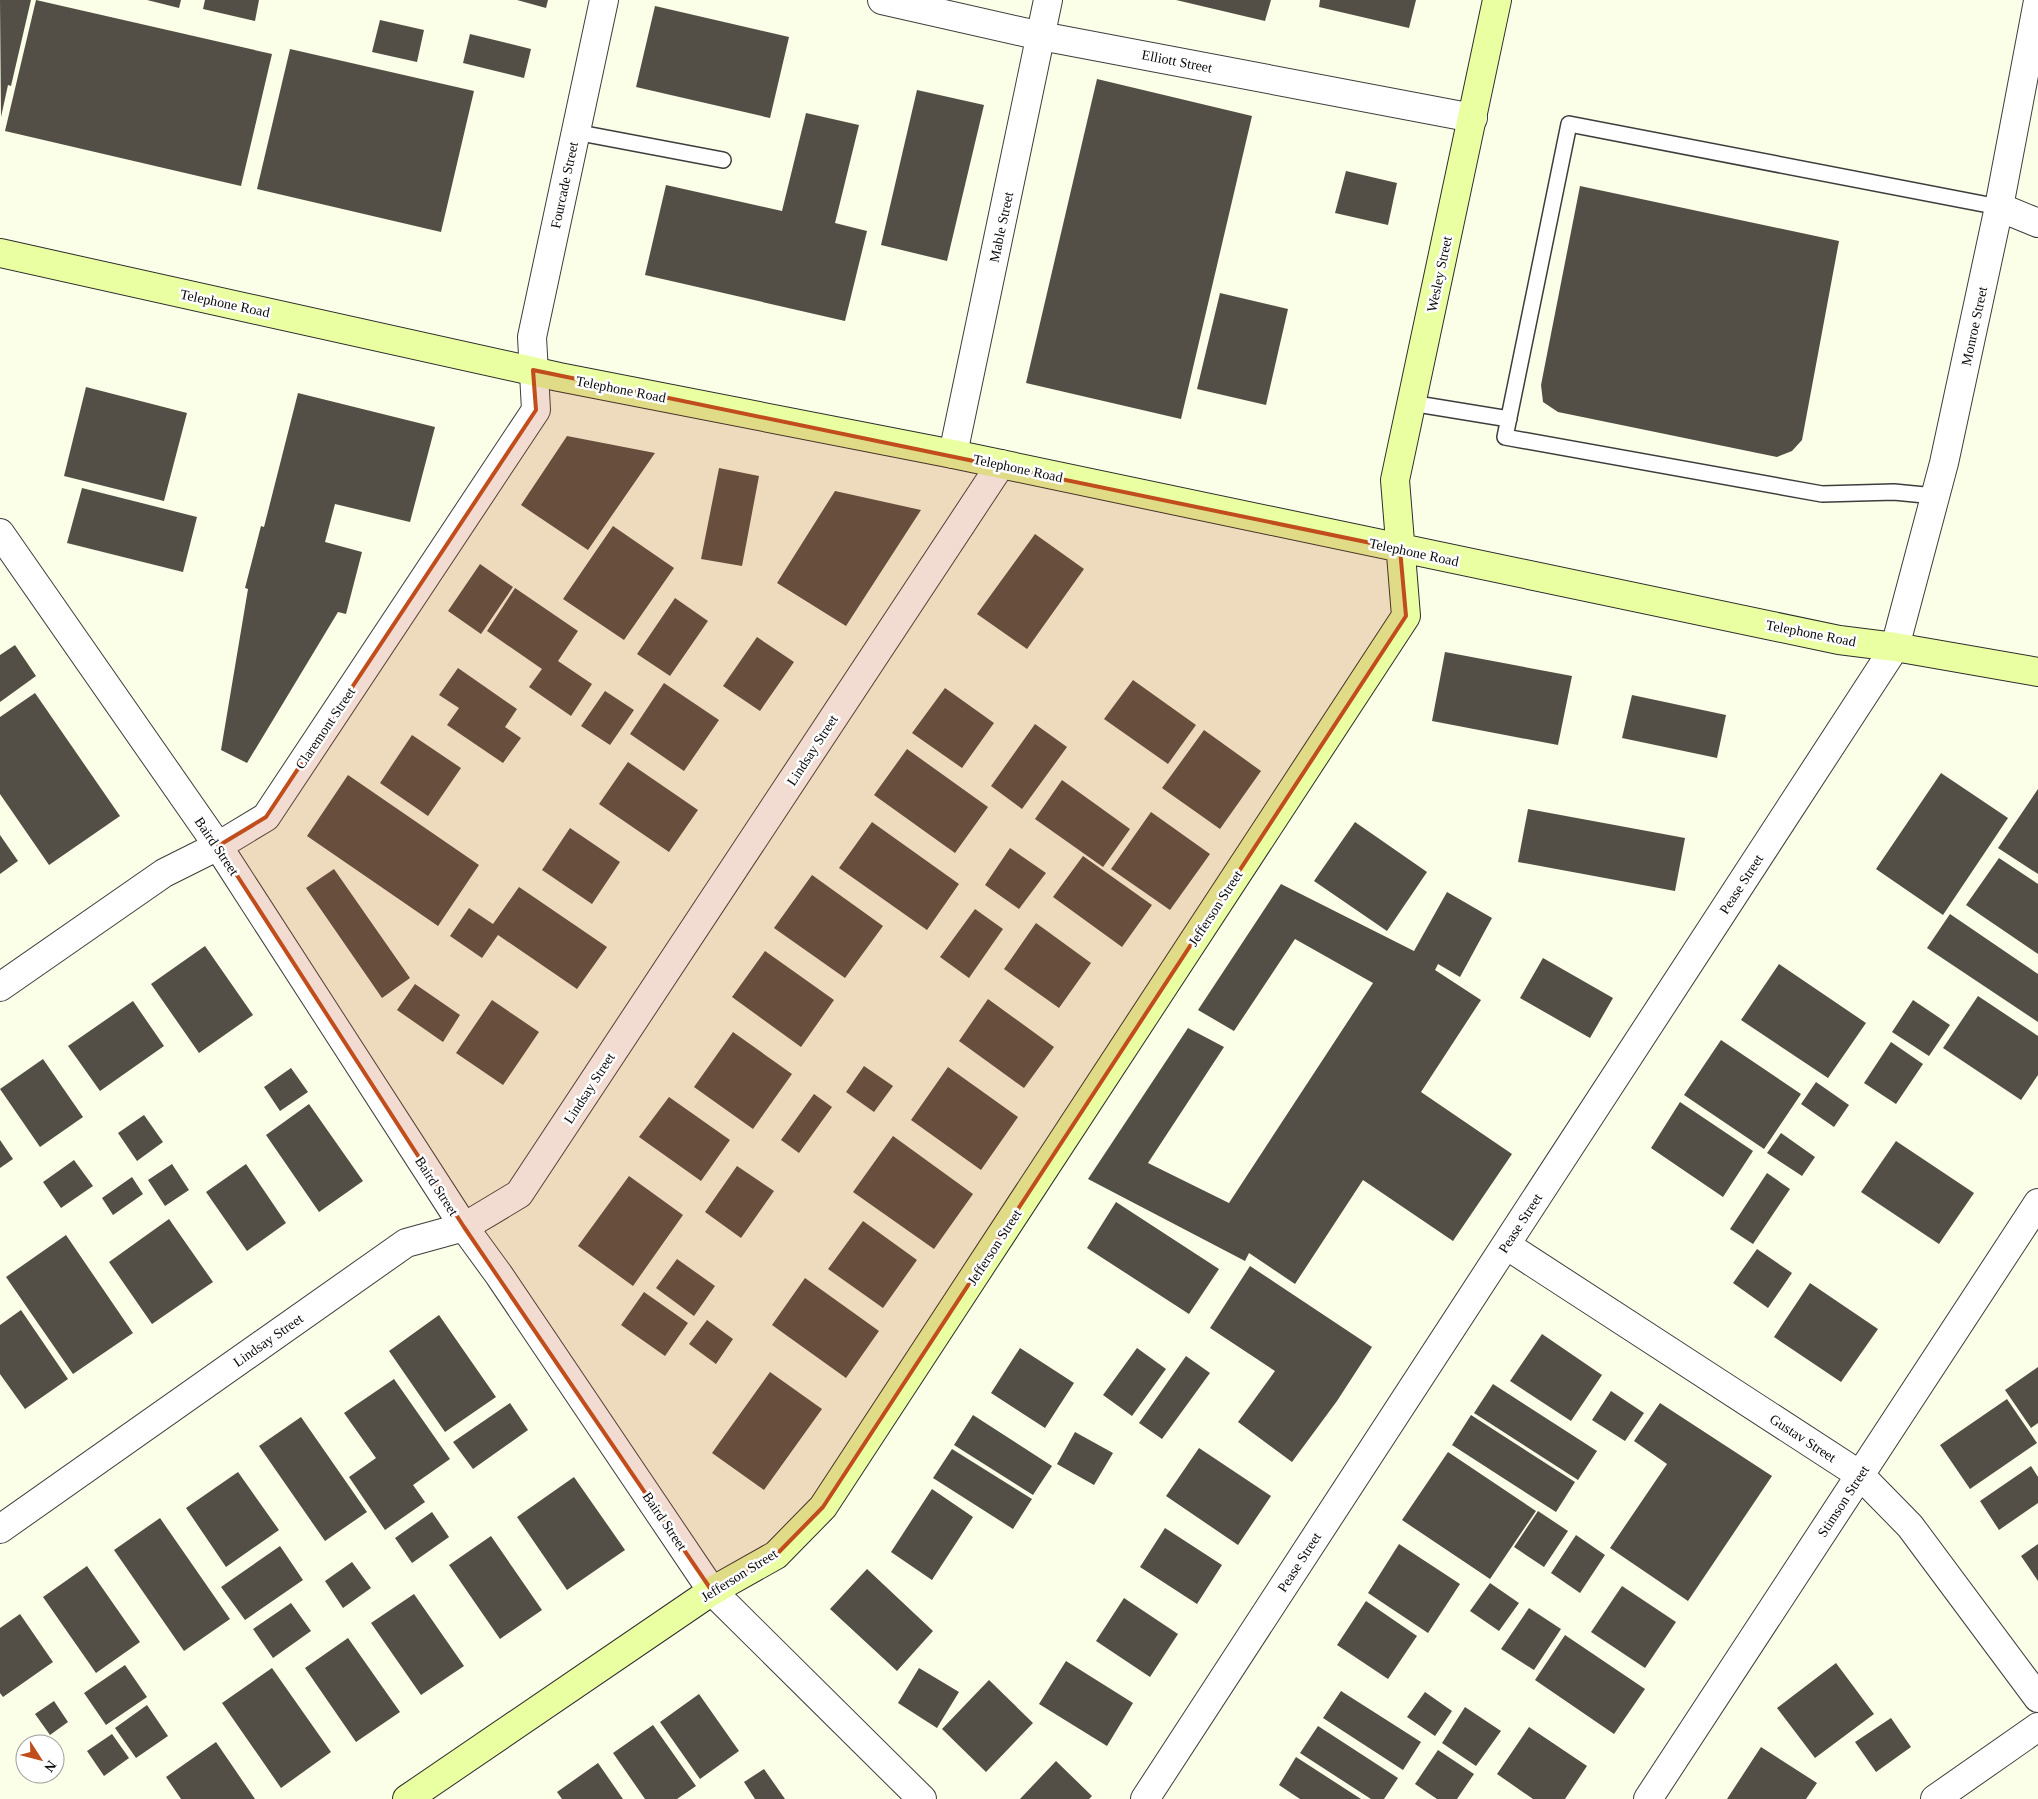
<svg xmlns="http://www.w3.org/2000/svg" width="2038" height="1799" viewBox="0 0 2038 1799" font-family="'Times New Roman',serif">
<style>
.building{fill:#534f46}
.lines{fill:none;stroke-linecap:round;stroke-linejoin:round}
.lane-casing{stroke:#3d3d3d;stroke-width:18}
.street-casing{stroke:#3d3d3d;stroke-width:30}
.secondary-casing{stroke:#2c2c2c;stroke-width:30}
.lane{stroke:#fff;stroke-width:15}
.street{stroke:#fff;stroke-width:28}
.secondary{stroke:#e9ffa2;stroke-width:28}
.marked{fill:#c04d1b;fill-opacity:0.2;stroke:#c04d1b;stroke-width:4;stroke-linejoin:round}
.labels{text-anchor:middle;stroke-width:5;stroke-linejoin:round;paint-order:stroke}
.street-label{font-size:14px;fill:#0a0a0a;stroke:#fff}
</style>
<rect width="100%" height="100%" fill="#fbffe7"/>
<path class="building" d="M0,0H31L11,86L8,85L1,117Z
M36,0L272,54L241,186L5,131Z
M147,0H181L179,8Z
M205,0H259L255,21L203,9Z
M517,0H548L546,8Z
M1176,0H1271L1265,21Z
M1320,0H1416L1409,28L1319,7Z
M655,6L789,37L770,118L636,87Z
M380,20L424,30L417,62L372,52Z
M470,34L531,49L524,78L463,63Z
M290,49L474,91L441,232L257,189Z
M1097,79L1252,116L1181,419L1026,383Z
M917,90L984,105L947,261L881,245Z
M806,113L859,125L835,223L867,231L845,321L645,275L666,185L782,211Z
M1346,171L1397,183L1388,225L1335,213Z
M1580,186L1839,241L1802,440L1792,451L1777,457L1558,412L1543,402L1541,385Z
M1220,293L1288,309L1266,405L1197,389Z
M86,387L187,413L164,501L64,476Z
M298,393L435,427L410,522L335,504L325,542L362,552L346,614L338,612L247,763L221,750L248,589L245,588L261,526L264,527Z
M567,436L655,453L588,550L521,505Z
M719,468L759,476L742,566L701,559Z
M82,488L197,517L183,572L67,543Z
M835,491L921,510L846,626L777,583Z
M613,526L674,568L624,640L563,599Z
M1035,534L1084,569L1027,649L977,614Z
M480,564L513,587L481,634L448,611Z
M515,588L578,631L558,661L592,684L571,716L529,687L542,669L487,631Z
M675,598L708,621L670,676L637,654Z
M757,637L794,662L760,711L723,686Z
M15,645L36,676L0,702V655Z
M1445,652L1572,676L1558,745L1432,721Z
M458,668L517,709L505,727L521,738L503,763L447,725L459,708L439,695Z
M1133,680L1196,725L1168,764L1104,719Z
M664,683L719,720L684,771L630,734Z
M945,688L994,723L962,768L912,733Z
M605,691L634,710L610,745L581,726Z
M35,693L120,816L49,865L0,794V717Z
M1632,695L1726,715L1717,758L1622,738Z
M1035,724L1067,747L1022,809L991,786Z
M1204,730L1261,771L1220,829L1162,788Z
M412,735L461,768L428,816L380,783Z
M907,749L988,807L955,853L874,795Z
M628,762L698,810L669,852L599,804Z
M1941,773L2008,818L1943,915L1876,869Z
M348,775L479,865L438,926L307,836Z
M1062,780L1130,829L1103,867L1035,819Z
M2038,789V874L1998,848Z
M1528,809L1685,838L1675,891L1518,862Z
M1151,812L1210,854L1170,910L1111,869Z
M872,822L959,884L927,930L839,868Z
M1355,822L1427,872L1387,931L1314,881Z
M570,828L620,862L592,904L542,870Z
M0,835L18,861L0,874Z
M1010,848L1046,873L1019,909L985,885Z
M1083,856L1152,905L1122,947L1053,897Z
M1999,858L2038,884V954L1966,905Z
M334,869L410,978L382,998L306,888Z
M812,875L883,926L845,978L774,928Z
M1281,884L1414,951L1447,892L1492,918L1460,977L1438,964L1435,970L1481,1000L1421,1092L1512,1154L1453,1241L1363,1180L1295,1284L1249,1253L1245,1261L1088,1179L1188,1028L1224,1047L1148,1163L1229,1203L1373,983L1295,939L1234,1031L1198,1010Z
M519,887L607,947L577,989L498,935L482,958L450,936L469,908L493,924Z
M975,909L1003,929L969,978L940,957Z
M1950,914L2038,974V1022L1927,948Z
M1036,923L1091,963L1059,1008L1004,969Z
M205,946L253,1015L199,1053L151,984Z
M765,951L834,1000L801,1047L732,997Z
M1543,958L1613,998L1590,1038L1520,998Z
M1779,964L1866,1023L1828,1078L1741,1020Z
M415,984L460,1015L443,1042L397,1010Z
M1978,996L2038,1036V1075L2021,1100L1943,1048Z
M988,999L1054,1047L1024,1088L959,1041Z
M492,1000L539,1032L503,1085L456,1053Z
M1913,1000L1950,1025L1929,1056L1892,1032Z
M133,1001L164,1046L100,1091L68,1046Z
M733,1032L792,1074L753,1129L694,1087Z
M1721,1040L1801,1094L1764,1149L1684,1095Z
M1891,1042L1923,1064L1896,1104L1864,1083Z
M43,1059L83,1117L40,1147L0,1089Z
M864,1066L893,1086L874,1112L846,1092Z
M948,1067L1018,1117L981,1170L911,1120Z
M291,1068L308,1092L280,1111L264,1087Z
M1816,1082L1849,1105L1834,1127L1801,1104Z
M814,1094L832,1107L799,1153L781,1140Z
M669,1097L730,1140L701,1181L639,1137Z
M1680,1102L1753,1151L1723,1197L1651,1148Z
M309,1104L363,1181L319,1212L266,1135Z
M144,1115L163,1142L137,1161L118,1133Z
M1781,1133L1815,1157L1802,1176L1767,1153Z
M893,1136L973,1194L934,1249L853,1192Z
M0,1140L13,1159L0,1168Z
M1896,1141L1974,1193L1939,1244L1861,1192Z
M74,1160L93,1186L61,1208L43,1182Z
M172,1164L189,1190L165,1206L148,1180Z
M246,1164L286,1223L247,1251L206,1192Z
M737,1166L774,1191L741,1238L705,1212Z
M1767,1173L1790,1189L1753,1244L1730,1229Z
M629,1176L683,1215L633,1286L578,1246Z
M132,1177L143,1194L113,1215L102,1198Z
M1116,1202L1219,1269L1189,1314L1087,1248Z
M169,1219L213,1282L152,1324L109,1262Z
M863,1221L917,1260L883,1308L828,1269Z
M66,1235L133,1333L73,1374L6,1277Z
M1757,1249L1792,1273L1768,1308L1733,1283Z
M677,1259L715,1286L694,1316L656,1288Z
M1250,1266L1372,1347L1337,1401L1292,1462L1238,1422L1275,1371L1210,1328Z
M805,1278L879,1331L846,1378L772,1325Z
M1810,1283L1878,1329L1841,1382L1774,1337Z
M644,1292L688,1323L665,1356L621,1325Z
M21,1310L68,1379L25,1409L0,1374V1325Z
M439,1315L496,1397L445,1432L389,1351Z
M707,1320L733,1339L716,1364L689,1344Z
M1542,1334L1602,1375L1571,1421L1510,1381Z
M1020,1348L1074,1383L1045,1428L991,1393Z
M1137,1348L1166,1369L1132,1416L1103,1395Z
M1186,1356L1210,1373L1162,1439L1139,1423Z
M2038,1367V1423L2031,1428L2005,1390Z
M770,1372L822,1409L764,1490L712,1453Z
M394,1379L450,1459L413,1485L425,1502L385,1530L349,1477L376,1458L344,1413Z
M1493,1384L1597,1451L1578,1480L1474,1413Z
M1611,1391L1644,1413L1625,1441L1592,1420Z
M2007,1399L2037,1443L1970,1489L1940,1445Z
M510,1403L528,1430L473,1469L453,1442Z
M1660,1403L1772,1476L1688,1601L1610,1548L1667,1464L1634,1441Z
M973,1415L1052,1466L1033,1495L954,1445Z
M1471,1415L1575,1482L1556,1512L1452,1445Z
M301,1417L367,1512L325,1541L259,1446Z
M1075,1432L1113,1453L1094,1485L1057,1464Z
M1199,1448L1271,1496L1238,1545L1166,1496Z
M952,1449L1032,1499L1013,1529L933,1478Z
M1448,1452L1536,1511L1490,1579L1402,1520Z
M2031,1466L2038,1477V1503L1999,1530L1980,1501Z
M238,1472L279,1530L226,1567L186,1508Z
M574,1477L625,1550L567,1590L517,1517Z
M932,1489L973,1517L932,1580L891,1552Z
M1538,1511L1568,1531L1544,1567L1514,1547Z
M432,1512L449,1537L412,1563L395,1538Z
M160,1518L230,1619L184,1651L114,1550Z
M1165,1528L1222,1565L1197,1604L1140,1567Z
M1576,1535L1605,1555L1580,1593L1551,1573Z
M491,1536L542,1610L500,1639L449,1565Z
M1399,1544L1460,1584L1428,1633L1368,1593Z
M2038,1544V1581L2021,1556Z
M280,1546L303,1580L245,1620L221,1587Z
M352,1562L371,1588L343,1608L325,1581Z
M87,1566L140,1642L96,1673L43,1597Z
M867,1569L933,1631L897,1671L830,1609Z
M1490,1583L1519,1603L1499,1631L1470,1611Z
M1622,1586L1676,1622L1645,1668L1591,1632Z
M414,1594L464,1666L421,1695L371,1623Z
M1124,1598L1178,1634L1150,1677L1096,1641Z
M1366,1601L1417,1636L1388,1679L1337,1645Z
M291,1603L311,1631L273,1658L253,1629Z
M1529,1608L1561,1629L1534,1670L1501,1649Z
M20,1614L53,1662L3,1697L0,1693V1628Z
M1565,1635L1645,1689L1614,1734L1535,1680Z
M348,1638L400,1712L356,1742L305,1668Z
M1066,1661L1133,1703L1107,1746L1039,1704Z
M1836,1663L1874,1714L1815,1758L1777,1708Z
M125,1665L147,1697L106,1725L84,1693Z
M272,1668L331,1752L281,1788L222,1703Z
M919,1668L959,1692L937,1728L898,1703Z
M989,1680L1033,1723L986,1772L942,1729Z
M1341,1691L1421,1742L1403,1770L1323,1718Z
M1425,1692L1452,1711L1435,1736L1407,1717Z
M699,1694L739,1751L700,1779L660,1722Z
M54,1701L68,1722L50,1735L35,1714Z
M147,1705L168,1736L136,1758L115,1728Z
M1465,1707L1501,1731L1476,1766L1442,1743Z
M1891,1718L1911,1747L1876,1772L1855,1742Z
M653,1725L696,1786L677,1799H645L613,1753Z
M1318,1726L1398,1778L1384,1799H1371L1300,1753Z
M1529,1727L1587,1766L1565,1799H1533L1497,1774Z
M112,1734L129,1758L104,1776L87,1751Z
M216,1742L255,1799H181L166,1777Z
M1761,1747L1817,1783L1806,1799H1727Z
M1438,1750L1474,1774L1457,1799H1437L1415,1784Z
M1296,1757L1361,1799H1300L1279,1785Z
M1056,1761L1092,1796L1089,1799H1020Z
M598,1763L623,1799H562L557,1792Z
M764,1769L785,1799H755L744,1782Z"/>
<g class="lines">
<g class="lane-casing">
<path id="lane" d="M575,132L723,160
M1411,403L1509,419
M1935,496L1894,492L1822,494L1505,437L1569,124L1999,207"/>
</g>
<g class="street-casing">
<path id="street" d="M882,0L1041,36L1473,118
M1999,207L2038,223
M953,454L1048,0
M0,533L218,846L464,1227L499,1275L712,1591L922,1799
M0,987L164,873L218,846L266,817L536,410L532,337L604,0
M1506,1245L1860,1475L1910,1526L2038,1698
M0,1529L406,1243L464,1227L519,1194L1001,464
M1145,1799L1895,647L1944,463L1999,207L2038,1
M1648,1799L2038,1203
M1935,1799L2038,1727"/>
</g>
<g class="secondary-casing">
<path id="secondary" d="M0,253L559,377L953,454L1839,640L1895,647L2038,672
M407,1799L712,1591L776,1555L823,1507L1406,616L1395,480L1497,0"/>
</g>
<use href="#lane" class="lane"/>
<use href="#street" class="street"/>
<use href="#secondary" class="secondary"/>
</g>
<path class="marked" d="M533,370L1400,549L1406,616L823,1507L776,1555L712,1591L464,1227L218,846L266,817L536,410Z"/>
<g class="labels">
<g class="street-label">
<text transform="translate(1177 61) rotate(11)" y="5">Elliott Street</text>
<text transform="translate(564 185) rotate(-78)" y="5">Fourcade Street</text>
<text transform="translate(1001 227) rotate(-78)" y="5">Mable Street</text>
<text transform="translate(1439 274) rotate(-78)" y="5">Wesley Street</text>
<text transform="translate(225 303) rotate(12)" y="5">Telephone Road</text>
<text transform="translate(1974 326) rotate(-78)" y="5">Monroe Street</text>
<text transform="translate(621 389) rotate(11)" y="5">Telephone Road</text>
<text transform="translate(1018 468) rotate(12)" y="5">Telephone Road</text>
<text transform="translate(1414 552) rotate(12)" y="5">Telephone Road</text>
<text transform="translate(1811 633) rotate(11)" y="5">Telephone Road</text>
<text transform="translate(325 728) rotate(-56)" y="5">Claremont Street</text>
<text transform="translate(812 750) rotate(-57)" y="5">Lindsay Street</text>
<text transform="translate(217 846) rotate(56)" y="5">Baird Street</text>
<text transform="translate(1741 884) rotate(-57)" y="5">Pease Street</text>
<text transform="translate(1215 908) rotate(-57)" y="5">Jefferson Street</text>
<text transform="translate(589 1088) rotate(-57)" y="5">Lindsay Street</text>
<text transform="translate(437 1186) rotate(57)" y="5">Baird Street</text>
<text transform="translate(1520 1223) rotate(-57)" y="5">Pease Street</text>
<text transform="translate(994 1247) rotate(-57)" y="5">Jefferson Street</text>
<text transform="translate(268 1340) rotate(-35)" y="5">Lindsay Street</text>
<text transform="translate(1803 1438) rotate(33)" y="5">Gustav Street</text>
<text transform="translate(1843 1501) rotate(-57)" y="5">Stimson Street</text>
<text transform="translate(665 1521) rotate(56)" y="5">Baird Street</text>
<text transform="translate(1299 1562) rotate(-57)" y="5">Pease Street</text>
<text transform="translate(739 1575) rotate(-32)" y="5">Jefferson Street</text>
</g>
</g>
<g transform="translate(40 1759) rotate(126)"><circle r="24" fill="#ffffff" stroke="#9d9d9d"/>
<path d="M0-4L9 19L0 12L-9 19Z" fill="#c04d1b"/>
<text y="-8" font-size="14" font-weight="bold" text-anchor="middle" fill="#0a0a0a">N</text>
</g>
</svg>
